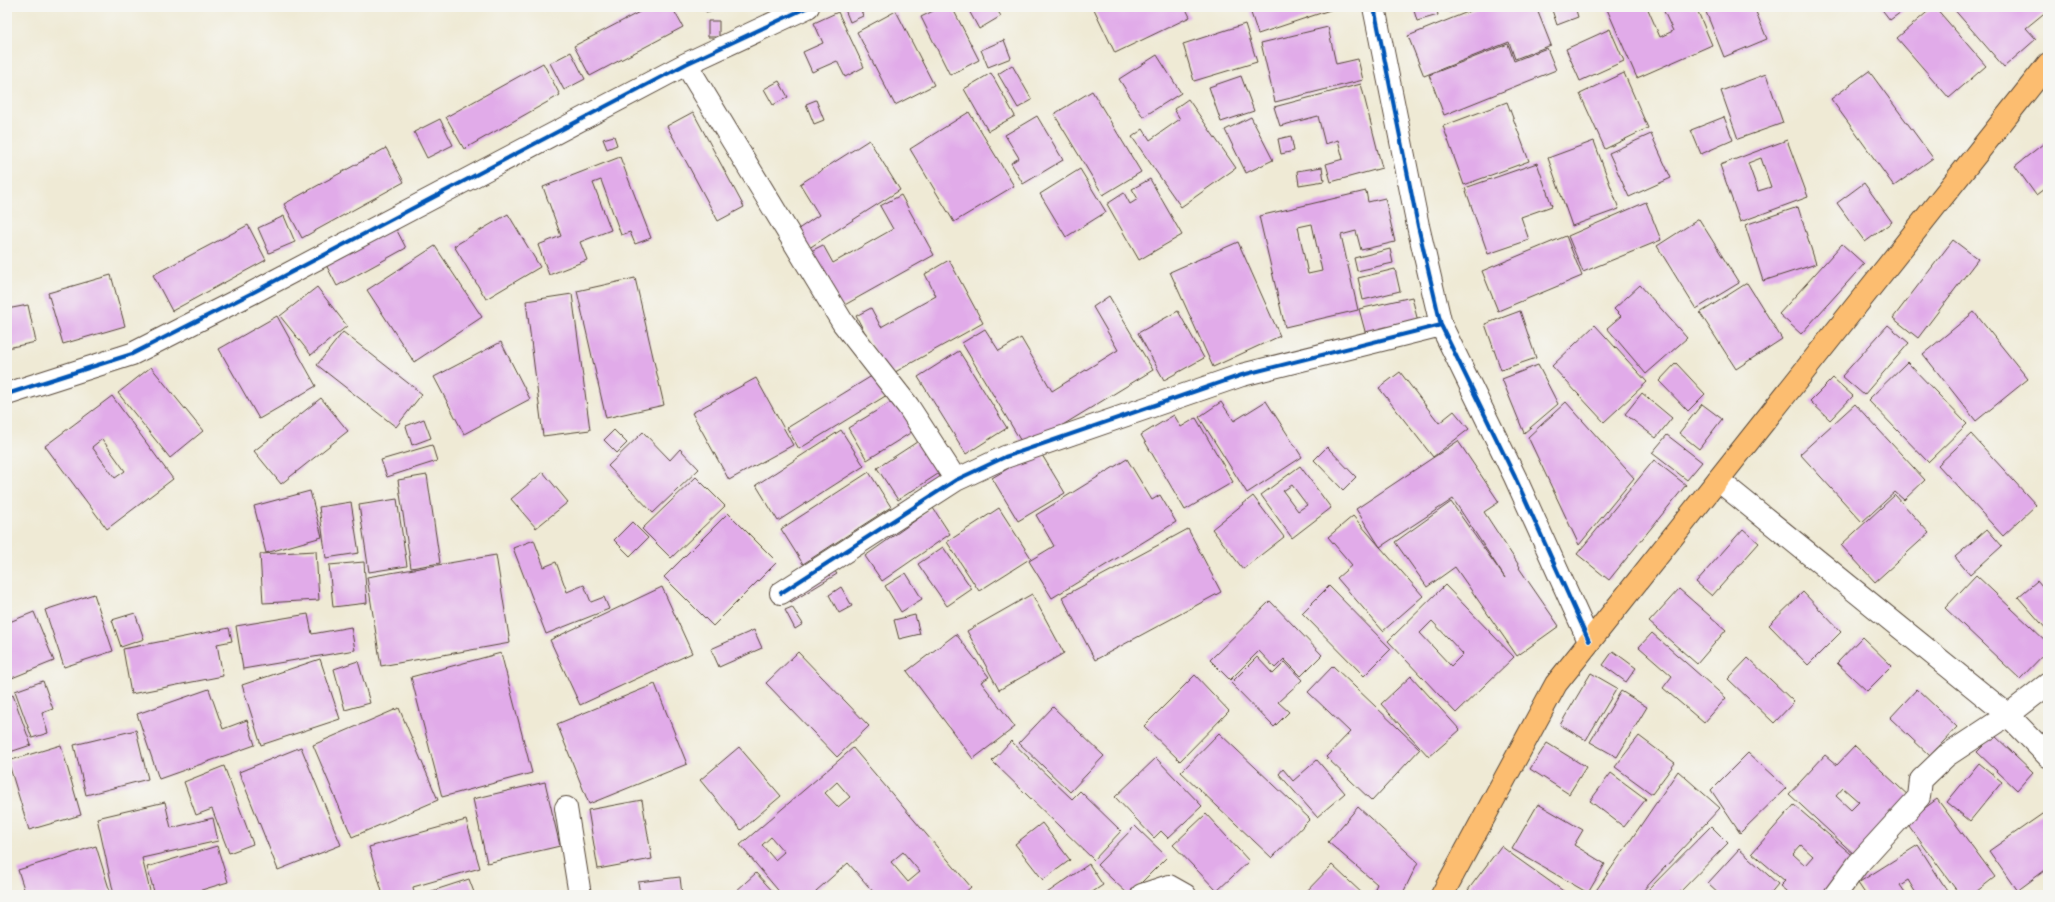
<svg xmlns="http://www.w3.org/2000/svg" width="2055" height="902" viewBox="0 0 2055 902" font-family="Vollkorn,serif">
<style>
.building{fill:#e1abe9;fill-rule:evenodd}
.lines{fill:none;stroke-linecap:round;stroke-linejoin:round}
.street-casing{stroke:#564739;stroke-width:24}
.primary-casing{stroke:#564739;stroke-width:24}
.street{stroke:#fff;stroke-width:22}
.primary{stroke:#fcbd6f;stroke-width:22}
.cycleway-casing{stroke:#f6f6f2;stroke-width:6}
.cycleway{stroke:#0057b8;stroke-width:4}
</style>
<rect width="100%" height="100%" fill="#f6f6f2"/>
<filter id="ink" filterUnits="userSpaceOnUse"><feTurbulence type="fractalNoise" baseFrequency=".025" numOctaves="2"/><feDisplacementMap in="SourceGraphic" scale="8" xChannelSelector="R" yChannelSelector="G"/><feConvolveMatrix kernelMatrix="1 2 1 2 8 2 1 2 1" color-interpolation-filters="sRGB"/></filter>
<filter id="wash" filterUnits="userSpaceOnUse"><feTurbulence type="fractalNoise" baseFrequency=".012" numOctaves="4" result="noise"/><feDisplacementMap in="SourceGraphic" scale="16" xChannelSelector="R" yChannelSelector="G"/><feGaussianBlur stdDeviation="0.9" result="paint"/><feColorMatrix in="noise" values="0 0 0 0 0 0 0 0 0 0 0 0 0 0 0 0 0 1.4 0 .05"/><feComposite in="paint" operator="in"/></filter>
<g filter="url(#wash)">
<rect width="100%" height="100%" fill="#efead5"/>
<g id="blocks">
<path class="building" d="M649,7H672L683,27L590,76L574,46Z
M705,7H724L706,12Z
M844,7H860L863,16L850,22Z
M941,7H952L979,60L950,75L921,17Z
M967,7H995L1001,16L979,29Z
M1093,7H1185L1190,17L1115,53Z
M1249,7H1339L1258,34Z
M1413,7H1436L1438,15L1417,21Z
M1448,7H1463L1450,12Z
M1480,7H1536L1551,45L1515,59L1509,42L1424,76L1408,36Z
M1551,7H1575L1578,17L1557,25Z
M1606,7H1647L1660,37L1673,31L1662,7H1696L1712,45L1637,78Z
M1704,7H1754L1767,39L1724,57Z
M1880,7H1908L1890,20Z
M1933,7H1935L1986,66L1949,98L1897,38Z
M1952,7H2048V10L2026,28L2036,39L2004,67Z
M896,11L934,85L895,105L857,32Z
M838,12L864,67L845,77L837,61L812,72L803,52L823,43L814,23Z
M708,21H719V37H708Z
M1245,24L1257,62L1194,81L1183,44Z
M1328,27L1336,64L1358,59L1363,80L1275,102L1261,43Z
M1610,29L1624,61L1580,81L1566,49Z
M1004,40L1011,58L988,67L981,50Z
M1508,44L1514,61L1547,48L1556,70L1444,115L1429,75Z
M571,52L585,79L564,90L550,63Z
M1157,55L1181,93L1143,117L1119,79Z
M543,63L560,95L464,149L446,117Z
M1012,65L1032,100L1018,108L998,74Z
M1869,71L1933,158L1894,186L1831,99Z
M991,73L1015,116L988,131L964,89Z
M1624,73L1648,128L1605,149L1580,94Z
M1766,74L1783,123L1738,139L1721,91Z
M1241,76L1254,111L1221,122L1209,87Z
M779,81L788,97L773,105L764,89Z
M1361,84L1382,168L1331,182L1326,164L1343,159L1338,140L1325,144L1318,116L1280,126L1274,107Z
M1092,91L1141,172L1103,195L1054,114Z
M1188,99L1236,168L1181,207L1132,137L1143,129L1150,140L1180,119L1174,109Z
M816,100L824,120L814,124L806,104Z
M1507,102L1529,161L1464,185L1443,126Z
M693,112L744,207L718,221L667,126Z
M969,112L1014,186L954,222L910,149Z
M1037,116L1063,160L1023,184L1011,163L1019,158L1005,135Z
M1251,117L1273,160L1246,173L1225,130Z
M1724,117L1733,140L1701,154L1691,130Z
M440,119L453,145L427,158L414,132Z
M1651,134L1671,178L1629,197L1609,153Z
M614,136L617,145L607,149L603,139Z
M1291,136L1294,151L1281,154L1278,139Z
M869,140L900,190L806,250L794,232L819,215L800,184Z
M1787,140L1808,197L1740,222L1720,165ZM1761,158L1771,187L1758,191L1748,163Z
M2048,140V186L2036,195L2015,166Z
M1594,141L1619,209L1572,226L1548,158Z
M386,148L404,182L302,238L284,204Z
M620,157L651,238L635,244L630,232L621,235L601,180L593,183L611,230L580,242L587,260L549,275L538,245L561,236L543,187Z
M1537,163L1552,206L1521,217L1529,240L1488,254L1465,188Z
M1322,167L1324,181L1299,185L1297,171Z
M1080,169L1106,212L1066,237L1040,194Z
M1150,179L1182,235L1139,260L1107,204L1124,193L1130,204L1138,199L1132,189Z
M1864,183L1892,222L1865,242L1837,203Z
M1366,191L1368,202L1385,198L1395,242L1361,250L1356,231L1341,235L1358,310L1285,327L1259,216ZM1312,224L1322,271L1308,274L1298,227Z
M901,195L934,255L841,307L811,251L823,245L833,263L893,229L880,206Z
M1646,202L1661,240L1583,272L1568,236Z
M1798,207L1816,264L1763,281L1745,225Z
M508,214L540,267L486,299L454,246Z
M284,216L295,242L269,253L258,228Z
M1699,219L1739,283L1696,309L1657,246Z
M393,223L406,248L337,286L324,261Z
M248,225L266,260L172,311L153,275Z
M1566,236L1582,276L1498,311L1482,271Z
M1953,240L1978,259L1918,338L1893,318Z
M1238,242L1280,336L1213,367L1170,272Z
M1842,244L1864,264L1801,334L1779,314Z
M435,246L482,317L414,362L367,290Z
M1390,249L1393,263L1357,271L1354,258Z
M949,260L983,323L888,376L856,316L871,308L881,327L936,296L925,274Z
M1395,269L1400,291L1363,300L1358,278Z
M111,275L125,326L63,344L48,293Z
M635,278L664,405L606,418L577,291Z
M1747,283L1782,339L1736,369L1700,313Z
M1640,285L1687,338L1646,374L1607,328L1621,316L1614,309Z
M317,287L347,326L311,355L280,316Z
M572,294L590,430L543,436L526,301Z
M1109,296L1153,370L1025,448L962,343L985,329L999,351L1021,338L1052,391L1118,350L1093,307Z
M1412,297L1418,322L1366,335L1359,309Z
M28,305L36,342L7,348V309Z
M1178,311L1204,358L1164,380L1138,333Z
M1520,311L1536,358L1501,370L1485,324Z
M1974,312L2028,379L1976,421L1923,354Z
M277,316L316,386L259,419L219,349Z
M1595,325L1647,382L1604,422L1552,366Z
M1888,325L1909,343L1864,395L1842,376Z
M343,332L422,394L396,427L317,365Z
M501,342L530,399L464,434L434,377Z
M959,351L1007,428L966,454L918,377Z
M1907,362L1967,424L1928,462L1868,400Z
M1676,363L1705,394L1688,411L1659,381Z
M1538,365L1558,404L1524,433L1502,379Z
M151,367L203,431L170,458L118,393Z
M1400,372L1439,423L1454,411L1469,429L1433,457L1379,388Z
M875,374L887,395L799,449L787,428Z
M756,378L793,445L729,480L692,413Z
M1833,378L1853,396L1830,420L1810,401Z
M1642,393L1672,418L1656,438L1625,414Z
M112,396L173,479L107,529L45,446ZM102,439L125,471L115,478L92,447Z
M321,398L348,431L281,484L254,451Z
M896,399L915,430L867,460L848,428Z
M1266,401L1302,457L1247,493L1199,417L1221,402L1234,421Z
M1566,402L1634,478L1579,545L1528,437Z
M1702,404L1722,419L1699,449L1679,433Z
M1855,404L1925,480L1904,500L1895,492L1862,522L1800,454Z
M1174,415L1181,427L1196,418L1233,482L1185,510L1141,435Z
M424,419L431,438L412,445L406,426Z
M614,430L627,443L617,453L604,440Z
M841,430L864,466L778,521L756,485Z
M643,432L670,460L680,449L699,469L653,513L608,466Z
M1971,434L2036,505L2003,536L1938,465Z
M1667,435L1702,462L1687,480L1652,453Z
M920,440L941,472L898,500L877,468Z
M1458,441L1499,502L1484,512L1520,567L1519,568L1559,626L1517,656L1455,567L1427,587L1395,542L1451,502L1505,578L1453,499L1380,547L1356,509Z
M432,445L437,461L387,477L381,460Z
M1327,447L1356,477L1343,490L1314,460Z
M1039,450L1065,493L1018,521L992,478Z
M1127,459L1152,500L1160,495L1176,522L1052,598L1029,561L1054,546L1036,515Z
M1654,460L1686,485L1609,580L1577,554Z
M1300,466L1331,508L1292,538L1261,495ZM1292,485L1307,505L1298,511L1283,491Z
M543,472L568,502L536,528L511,499Z
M869,472L891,507L803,564L781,529Z
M427,475L440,563L411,568L398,480Z
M696,477L725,506L671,558L642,529Z
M310,491L322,537L266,553L254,506Z
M1895,495L1929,533L1875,582L1841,545Z
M1253,496L1284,537L1243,569L1212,529Z
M397,499L407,566L369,572L359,505Z
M351,502L359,553L326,558L319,507Z
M933,508L950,534L882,581L865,556Z
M999,508L1031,558L979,591L947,542Z
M728,513L777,562L713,626L664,577Z
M1353,516L1423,596L1383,631L1337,578L1352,565L1328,537Z
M632,522L648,538L630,556L614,540Z
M1188,529L1221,592L1095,660L1062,597Z
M1743,529L1759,543L1712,596L1696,582Z
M1987,529L2002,546L1970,575L1955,557Z
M534,540L544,567L556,562L567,592L584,585L591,602L604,597L609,609L546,634L513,548Z
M943,547L972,589L947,606L918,564Z
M316,551L319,600L263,603L260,554Z
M496,555L510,643L381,666L367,577Z
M364,562L367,603L333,607L329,565Z
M831,566L837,574L791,602L786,595Z
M906,573L922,599L901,612L885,586Z
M1976,575L2048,643V650L2020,679L1945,608Z
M2037,581L2048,594V631L2018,597Z
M1445,585L1514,657L1456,713L1388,641ZM1432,621L1463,654L1451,666L1420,633Z
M1329,586L1391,649L1364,676L1302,613Z
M662,587L692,653L580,705L550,640Z
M841,587L852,606L839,613L829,595Z
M1679,589L1726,630L1697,664L1649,622Z
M1803,592L1841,632L1808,665L1769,625Z
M94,594L113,651L64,667L45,610Z
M1032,594L1064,653L999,690L967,631Z
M1270,601L1322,655L1301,676L1284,659L1275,668L1259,651L1230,680L1210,660Z
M792,607L803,624L795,629L785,610Z
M34,612L54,661L7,680V623Z
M135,613L144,639L121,647L112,620Z
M308,614L312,634L351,627L355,650L243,669L236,626Z
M915,615L920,634L899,639L894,620Z
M229,628L232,641L217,644L223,676L131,694L123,649Z
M754,630L762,648L719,667L711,649Z
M1652,633L1726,698L1704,723L1663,688L1672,676L1639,647Z
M956,634L989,677L981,682L1015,727L973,759L907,671Z
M1862,637L1892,666L1867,691L1837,663Z
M1613,651L1636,668L1626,682L1603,665Z
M798,652L869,726L837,757L766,683Z
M501,653L532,773L442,797L411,677Z
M1257,657L1273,674L1285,662L1302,680L1278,702L1289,712L1274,727L1231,683Z
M1748,658L1794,702L1774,723L1728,679Z
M320,659L340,719L261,745L242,685Z
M358,661L370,703L345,710L334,669Z
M1333,666L1420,749L1372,801L1326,757L1350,732L1308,692Z
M1591,673L1617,688L1586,740L1560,725Z
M1195,675L1229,711L1180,761L1144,726Z
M1411,676L1460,730L1429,757L1381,704Z
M43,681L53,709L42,713L48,733L32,738L15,691Z
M655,684L687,764L589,804L557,724Z
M209,689L223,729L247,720L255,745L159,779L137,714Z
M1917,689L1957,727L1930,756L1890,718Z
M1621,691L1647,707L1617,757L1590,742Z
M13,695L31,745L7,753V698Z
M1053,707L1104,756L1070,792L1019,743Z
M399,708L438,800L352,837L313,745Z
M136,730L148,779L86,795L74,745Z
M1219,733L1310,819L1272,858L1181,772Z
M1994,735L2033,772L2017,790L1977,752Z
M1639,736L1675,763L1652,794L1615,767Z
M1011,741L1072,799L1080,791L1121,831L1094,860L992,761Z
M1547,743L1586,767L1569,794L1530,769Z
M61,745L81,815L29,830L8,761Z
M1855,746L1911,798L1857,857L1789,794L1825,755L1837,765ZM1843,788L1859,802L1851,810L1836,796Z
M301,747L341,845L278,870L239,772Z
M739,747L781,796L741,830L700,780Z
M853,748L971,887L962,895H876L848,863L816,891L819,895H782L740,845ZM837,782L850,797L838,807L825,793ZM771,837L784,852L775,860L762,845ZM903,852L920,872L908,882L891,862Z
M1748,753L1786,788L1740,833L1711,790Z
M1156,758L1202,806L1168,838L1161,831L1154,838L1115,797Z
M1317,760L1345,793L1317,817L1279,774L1283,769L1293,781Z
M1979,763L2002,782L1970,821L1947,802Z
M224,766L253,844L229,853L212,809L196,815L184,782Z
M1678,771L1720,808L1639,895H1599L1595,892Z
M1611,773L1646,799L1624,827L1590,801Z
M545,782L560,846L487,863L473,799Z
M1937,799L1995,877L1972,895H1960L1906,822Z
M642,800L652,859L598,869L588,810Z
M165,802L171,828L213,818L218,841L142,858L151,895H114L97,818Z
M1538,804L1583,830L1574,845L1605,864L1588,893L1512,849Z
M1794,805L1858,860L1827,895H1791L1780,886L1785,881L1752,853ZM1801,845L1813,856L1805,865L1793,854Z
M1358,807L1418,862L1402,895H1372L1377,884L1328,842Z
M2045,812L2048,816V868L2017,891L1989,851Z
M1206,814L1249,861L1217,891L1173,845Z
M466,820L480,868L413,887L414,893L407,895H383L369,847Z
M1042,823L1070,860L1043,880L1015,844Z
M1135,826L1167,857L1129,895L1097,865Z
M1711,826L1728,843L1678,894L1680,895H1643Z
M1918,845L1950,895H1917L1908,880L1900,885L1907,895H1866L1858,883Z
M96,846L111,895H26L18,870Z
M217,846L228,882L185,895H155L147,867Z
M1501,846L1514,856L1569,895H1475L1468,890Z
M1739,849L1778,884L1769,895H1721L1708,883Z
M1089,864L1103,885L1088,895H1044Z
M1332,865L1364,895H1303Z
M756,873L776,895H738L735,892Z
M680,877L682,895H640L638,882Z
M469,879L475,895H424L423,894Z"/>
</g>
</g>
<g filter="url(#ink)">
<use href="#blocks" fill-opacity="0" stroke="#564739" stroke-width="1"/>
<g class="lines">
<g class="street-casing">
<path id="street" d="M1374,7L1418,226L1441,325L1515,477L1589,641
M686,64L843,323L908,406L956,480
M7,394L132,354L252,293L686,64L808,7
M1718,480L2008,715L2048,756
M781,593L956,480L1005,457L1242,375L1441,325
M566,808L580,895
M1142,895L1169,886L1185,895
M1835,895L1858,864L1919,797L1921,780L1946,756L2008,715L2048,684"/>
</g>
<g class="primary-casing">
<path id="primary" d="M1442,895L1556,684L2048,64"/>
</g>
<use href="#street" class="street"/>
<use href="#primary" class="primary"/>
<g class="cycleway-casing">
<path id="cycleway" d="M1374,7L1418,226L1441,325L1515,477L1589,641
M7,394L132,354L252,293L686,64L808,7
M781,593L956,480L1005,457L1242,375L1441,325"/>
</g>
<use href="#cycleway" class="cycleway"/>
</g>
</g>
<rect width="2055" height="902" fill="none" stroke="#f6f6f2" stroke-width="24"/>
</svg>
